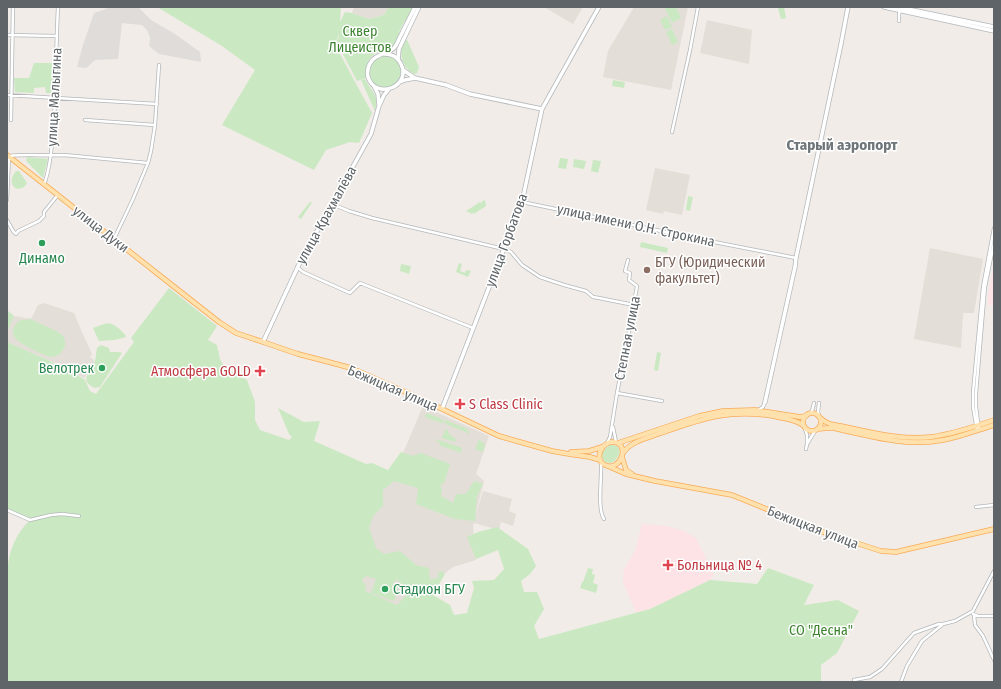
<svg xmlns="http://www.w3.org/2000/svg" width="1001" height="689" viewBox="0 0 1001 689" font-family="'Fira Sans Condensed',sans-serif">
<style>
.industrial{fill:#e0dcd9}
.education{fill:#e3ded7}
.medical{fill:#fde3e6}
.green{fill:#cae9c2;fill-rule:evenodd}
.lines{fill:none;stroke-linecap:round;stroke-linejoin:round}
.minor-casing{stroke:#b4b8bb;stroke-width:4}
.tertiary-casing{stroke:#b4b8bb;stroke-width:5}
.secondary-casing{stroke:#b3b8bc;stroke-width:5}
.primary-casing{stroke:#f8ab58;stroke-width:5.5}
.minor{stroke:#fff;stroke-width:2.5}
.tertiary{stroke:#fff;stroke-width:3.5}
.secondary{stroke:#fff;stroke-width:3.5}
.primary{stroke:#ffe1ad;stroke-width:4}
.leisure-dot{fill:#2e9e5b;stroke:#fff;stroke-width:1.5}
.education-dot{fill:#8d6e63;stroke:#fff;stroke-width:1.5}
.health-dot{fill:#e0444e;stroke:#fff;stroke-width:1.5}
.labels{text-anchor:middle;stroke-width:3;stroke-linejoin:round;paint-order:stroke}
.park-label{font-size:14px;fill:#3d8330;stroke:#fff}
.street-label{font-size:14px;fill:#5e6467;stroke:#fff}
.leisure-label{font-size:14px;fill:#27864d;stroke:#fff}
.education-label{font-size:14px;fill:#785e54;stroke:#fff;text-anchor:start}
.health-label{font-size:14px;fill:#be3a42;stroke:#fff;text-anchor:start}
.neighbourhood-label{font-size:15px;font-weight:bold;fill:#6f7679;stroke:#fff}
</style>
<rect width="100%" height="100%" fill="#f1ece7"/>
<path class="industrial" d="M107,7H138L151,20L175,34L200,52L201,62L159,54L149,46L150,38L147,30L142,25L122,23L118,59L95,60L86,68L77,67L83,45L94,13L106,9Z"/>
<path class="education" d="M354,7H389L384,15L369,19L352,13Z
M544,7H583L573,24Z
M634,7H688L671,90L603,77L608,51Z
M707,20L752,30L749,64L700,53Z
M655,168L690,175L682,215L664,211L663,214L646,210Z
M930,248L983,259L974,313H963L961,348L914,339Z
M44,303L74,313L82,332L92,354L90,357L94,360L95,362L84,378L48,360L9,343L7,339V332L14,316L31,319L38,305Z
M423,406L489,436L476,474L484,481L474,521L483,491L512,499L509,511L516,514L513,526L501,522L499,530L474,523L473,527L476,560L453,567L398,609L360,595L370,515L379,490L392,479Z"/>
<path class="medical" d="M994,262V305H988V296Z
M642,524L667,526L684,531L696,538L714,575L710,580L650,609L637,612L635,610L623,582V579L624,569L635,551Z"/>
<path class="green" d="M157,7H341L340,22L345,12L352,13L369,19L384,15L389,7H414L406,21L404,22L399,32L400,35C398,40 396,45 391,48C387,51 383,51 379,52C368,56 364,67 366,78L357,81L336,41L339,38L338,33V38L334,43L372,113L359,143L350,142L326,150L314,170L222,125L255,70L222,46Z
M668,7H676L681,18L672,23L665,8Z
M779,7H784L786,18L781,19L778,8Z
M667,16L672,27L665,30L660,20Z
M672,29L678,42L672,45L666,32Z
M404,39L408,41V42L419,67L417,73L414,74C400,67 399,52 404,39Z
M369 72a16 16 0 1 1 32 0a16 16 0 1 1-32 0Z
M34,63H53L52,93H46L45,87L34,88V93L15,92L14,78H29Z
M365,79C372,93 379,93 375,111L361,80Z
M613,80L625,82L624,88L612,86Z
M27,157L48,159L43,178L26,161Z
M560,158L568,159L566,169L558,168Z
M574,159L586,161L584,169L573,167Z
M593,160L601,161L598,173L591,171Z
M16,171H19L27,183C20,196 4,185 16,171Z
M688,196L693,197L690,211L686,210Z
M485,200L486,206L474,214L471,209L473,213L472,214L466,211L480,202L483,206L481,202Z
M310,202H312L311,204L301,219L298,217Z
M641,242L668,248L667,253L640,247Z
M459,263L462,264L460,271L465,273L466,270L471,271L468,277L456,272Z
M401,264L411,266L409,274L400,271Z
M169,288L217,326L208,340L217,345C217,348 219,351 219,354C220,359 219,357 221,361C225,369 239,376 247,380L255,402V420L260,430L289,440L292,437L289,434L278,408L304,422L320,421L314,441L366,464L372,463L388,470L401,452L413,456L421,453L450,464L444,483L440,485L442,489L441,496L453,503L456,494H466L474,481L483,484L477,496L475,521L455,519L416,504L418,488L394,481L383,490V506L373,516L369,528L376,548L384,554L400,551L416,565L429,568L430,580L439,577L438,572L442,571L445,574L433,595L450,605L454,615L467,613L474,588L472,581L494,580L504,569L498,550L476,559L467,537L478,532L497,527L528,549L536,566L530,574L521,581L524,592H537L544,609L534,626L539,639L650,609L710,580L757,584L768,568L814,585L804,605L838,600L859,611L837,653L821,665V682H7C7,660 7,639 7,617C7,582 2,548 29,521L7,510V339L9,343L48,360L74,373L85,380L90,391L96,394L134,342L131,338ZM366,576L376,579L371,593L394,601L399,586L392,583H394L396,579L405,587L409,592L397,605L365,591L366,587L362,580Z
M7,310L14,316L7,332Z
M28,318C34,321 60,332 62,335C66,339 66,346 63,350C60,355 55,357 50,357C43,355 38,352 32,349C22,344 6,337 16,324C19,320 23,319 28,320Z
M109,323C116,325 121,330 126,336V337L115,340L99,341L93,328L104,324Z
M101,345L109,348L110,352H120L122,353L100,387L95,388C77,380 92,371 95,361C96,357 96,353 97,348Z
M657,352L661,353L658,371L654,370Z
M426,413L440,418L444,424L425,417Z
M442,419L466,428L470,434L446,424Z
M446,428L450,435L456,439L455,442L442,438Z
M436,439L462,448L461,453L439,445L440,442L436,441Z
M479,439L485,445L483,452L475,449Z
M610,445C624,444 621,458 611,463L605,462C599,455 603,449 610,445Z
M588,568L593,569L592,574L595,575L593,583L598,585L596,593L580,588L582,582H583Z"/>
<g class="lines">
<g class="minor-casing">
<path id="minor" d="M899,21V14L900,10
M7,35L56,36
M7,95L157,104
M11,120L13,7
M85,120L155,125
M672,132L690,50L698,7
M44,185C51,165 52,143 54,121C56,83 56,45 58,7
M7,200L9,156C27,154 45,156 64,155L148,163
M522,202L709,241L796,258
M332,204L349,211L372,218L504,249L511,252L522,265L540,277L564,285L586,291L593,297L599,298L634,305
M7,220L13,231L16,234L18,231L39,221L44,216V212L57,196
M114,239L133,199L148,163L151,151L155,125L159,65
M297,267L303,272L350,293L360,283L473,328
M617,393L662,401
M819,403L818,412L819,417
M758,410L763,407L765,402
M806,416L812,411L814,403
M804,426L807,435V444L815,431
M613,427L616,442
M977,430L973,407V392L983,287L994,228
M979,430L976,407V393L985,287L994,243
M607,443L610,437L617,393L627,342L637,286L629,280L630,273L625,271L628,260
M806,449L807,444
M601,463C602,477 597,509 604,519
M976,507L994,505
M7,510L30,520L51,515L62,514L79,516
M973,614L978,616H994
M974,615L975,625L983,636L994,660
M854,680L870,677L882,669L905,643L914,633L939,624H943L955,621L973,611L994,571
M901,682L907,666L922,641L942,625"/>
</g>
<g class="tertiary-casing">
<path id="tertiary" d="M765,402L795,267L796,258L841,44L848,7"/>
</g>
<g class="secondary-casing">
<path id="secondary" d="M884,7L994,31
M898,7L994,27
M384,54C391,54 398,57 401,64C412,86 376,101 368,77C367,72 368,66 371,62C376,54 387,54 394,48C397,45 398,41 400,37C405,27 410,17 415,7
M398,60L399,49L419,7
M403,70L415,78L446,85L470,94L542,109
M400,82L405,80L415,78
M374,86L378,94L379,105
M263,342L301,260L371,134L379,106L384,95L389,89
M442,409L522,202L542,109L599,7"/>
</g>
<g class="primary-casing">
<path id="primary" d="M7,155L177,289L219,322L236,333L263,342L298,354L325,361L351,368L421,399L499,436L552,451L569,454L590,457L600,460
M803 422a9 9 0 1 1 18 0a9 9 0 1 1-18 0Z
M819,417L824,421L830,424C864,430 897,441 931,437C953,434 974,427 994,420
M818,429L827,428H833C869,436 906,447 943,440C961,437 977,430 994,425
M611,442C632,441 621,473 605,465C598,462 598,452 603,447C605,444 608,443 611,442Z
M618,443L699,416L723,411L755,410L800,417L806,416
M571,452L589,451L602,447
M623,453C631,441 648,438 661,433C703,418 732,408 778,417C787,419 797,420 804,426
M622,457L626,470L632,474
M610,467L626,474L655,481L732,495L828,534L881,551L896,552L994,529"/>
</g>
<use href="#minor" class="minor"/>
<use href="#tertiary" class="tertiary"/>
<use href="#secondary" class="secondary"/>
<use href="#primary" class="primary"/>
</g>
<g class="leisure-dot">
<circle cx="42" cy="243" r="4"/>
<circle cx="102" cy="368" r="4"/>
<circle cx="385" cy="589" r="4"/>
</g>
<circle class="education-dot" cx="647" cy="270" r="4"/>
<g class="health-dot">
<path d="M258 365h4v4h4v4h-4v4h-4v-4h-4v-4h4z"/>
<path d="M458 398h4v4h4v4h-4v4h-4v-4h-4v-4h4z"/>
<path d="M666 559h4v4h4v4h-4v4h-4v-4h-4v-4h4z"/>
</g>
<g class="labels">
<g class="park-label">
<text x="360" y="36">Сквер<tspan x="360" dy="16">Лицеистов</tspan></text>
<text x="821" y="635">СО "Десна"</text>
</g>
<g class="street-label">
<text transform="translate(54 97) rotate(-87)" y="5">улица Малыгина</text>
<text transform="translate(326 215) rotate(-61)" y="5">улица Крахмалёва</text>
<text transform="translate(636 225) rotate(12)" y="5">улица имени О.Н. Строкина</text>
<text transform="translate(101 229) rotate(38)" y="5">улица Дуки</text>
<text transform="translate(506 240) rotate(-70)" y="5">улица Горбатова</text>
<text transform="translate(627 338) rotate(-79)" y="5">Степная улица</text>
<text transform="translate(393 388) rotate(23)" y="5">Бежицкая улица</text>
<text transform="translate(813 527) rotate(21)" y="5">Бежицкая улица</text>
</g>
<g class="leisure-label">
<text x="42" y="263">Динамо</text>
<text x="94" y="373" text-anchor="end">Велотрек</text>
<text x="393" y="594" text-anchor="start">Стадион БГУ</text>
</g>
<g class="education-label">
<text x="655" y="267">БГУ (Юридический<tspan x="655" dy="16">факультет)</tspan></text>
</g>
<g class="health-label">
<text x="251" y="376" text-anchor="end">Атмосфера GOLD</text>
<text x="469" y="409">S Class Clinic</text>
<text x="677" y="570">Больница № 4</text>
</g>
<g class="neighbourhood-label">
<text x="842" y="150">Старый аэропорт</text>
</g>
</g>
<rect width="1001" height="689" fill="none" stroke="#5e6467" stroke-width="16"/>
</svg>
